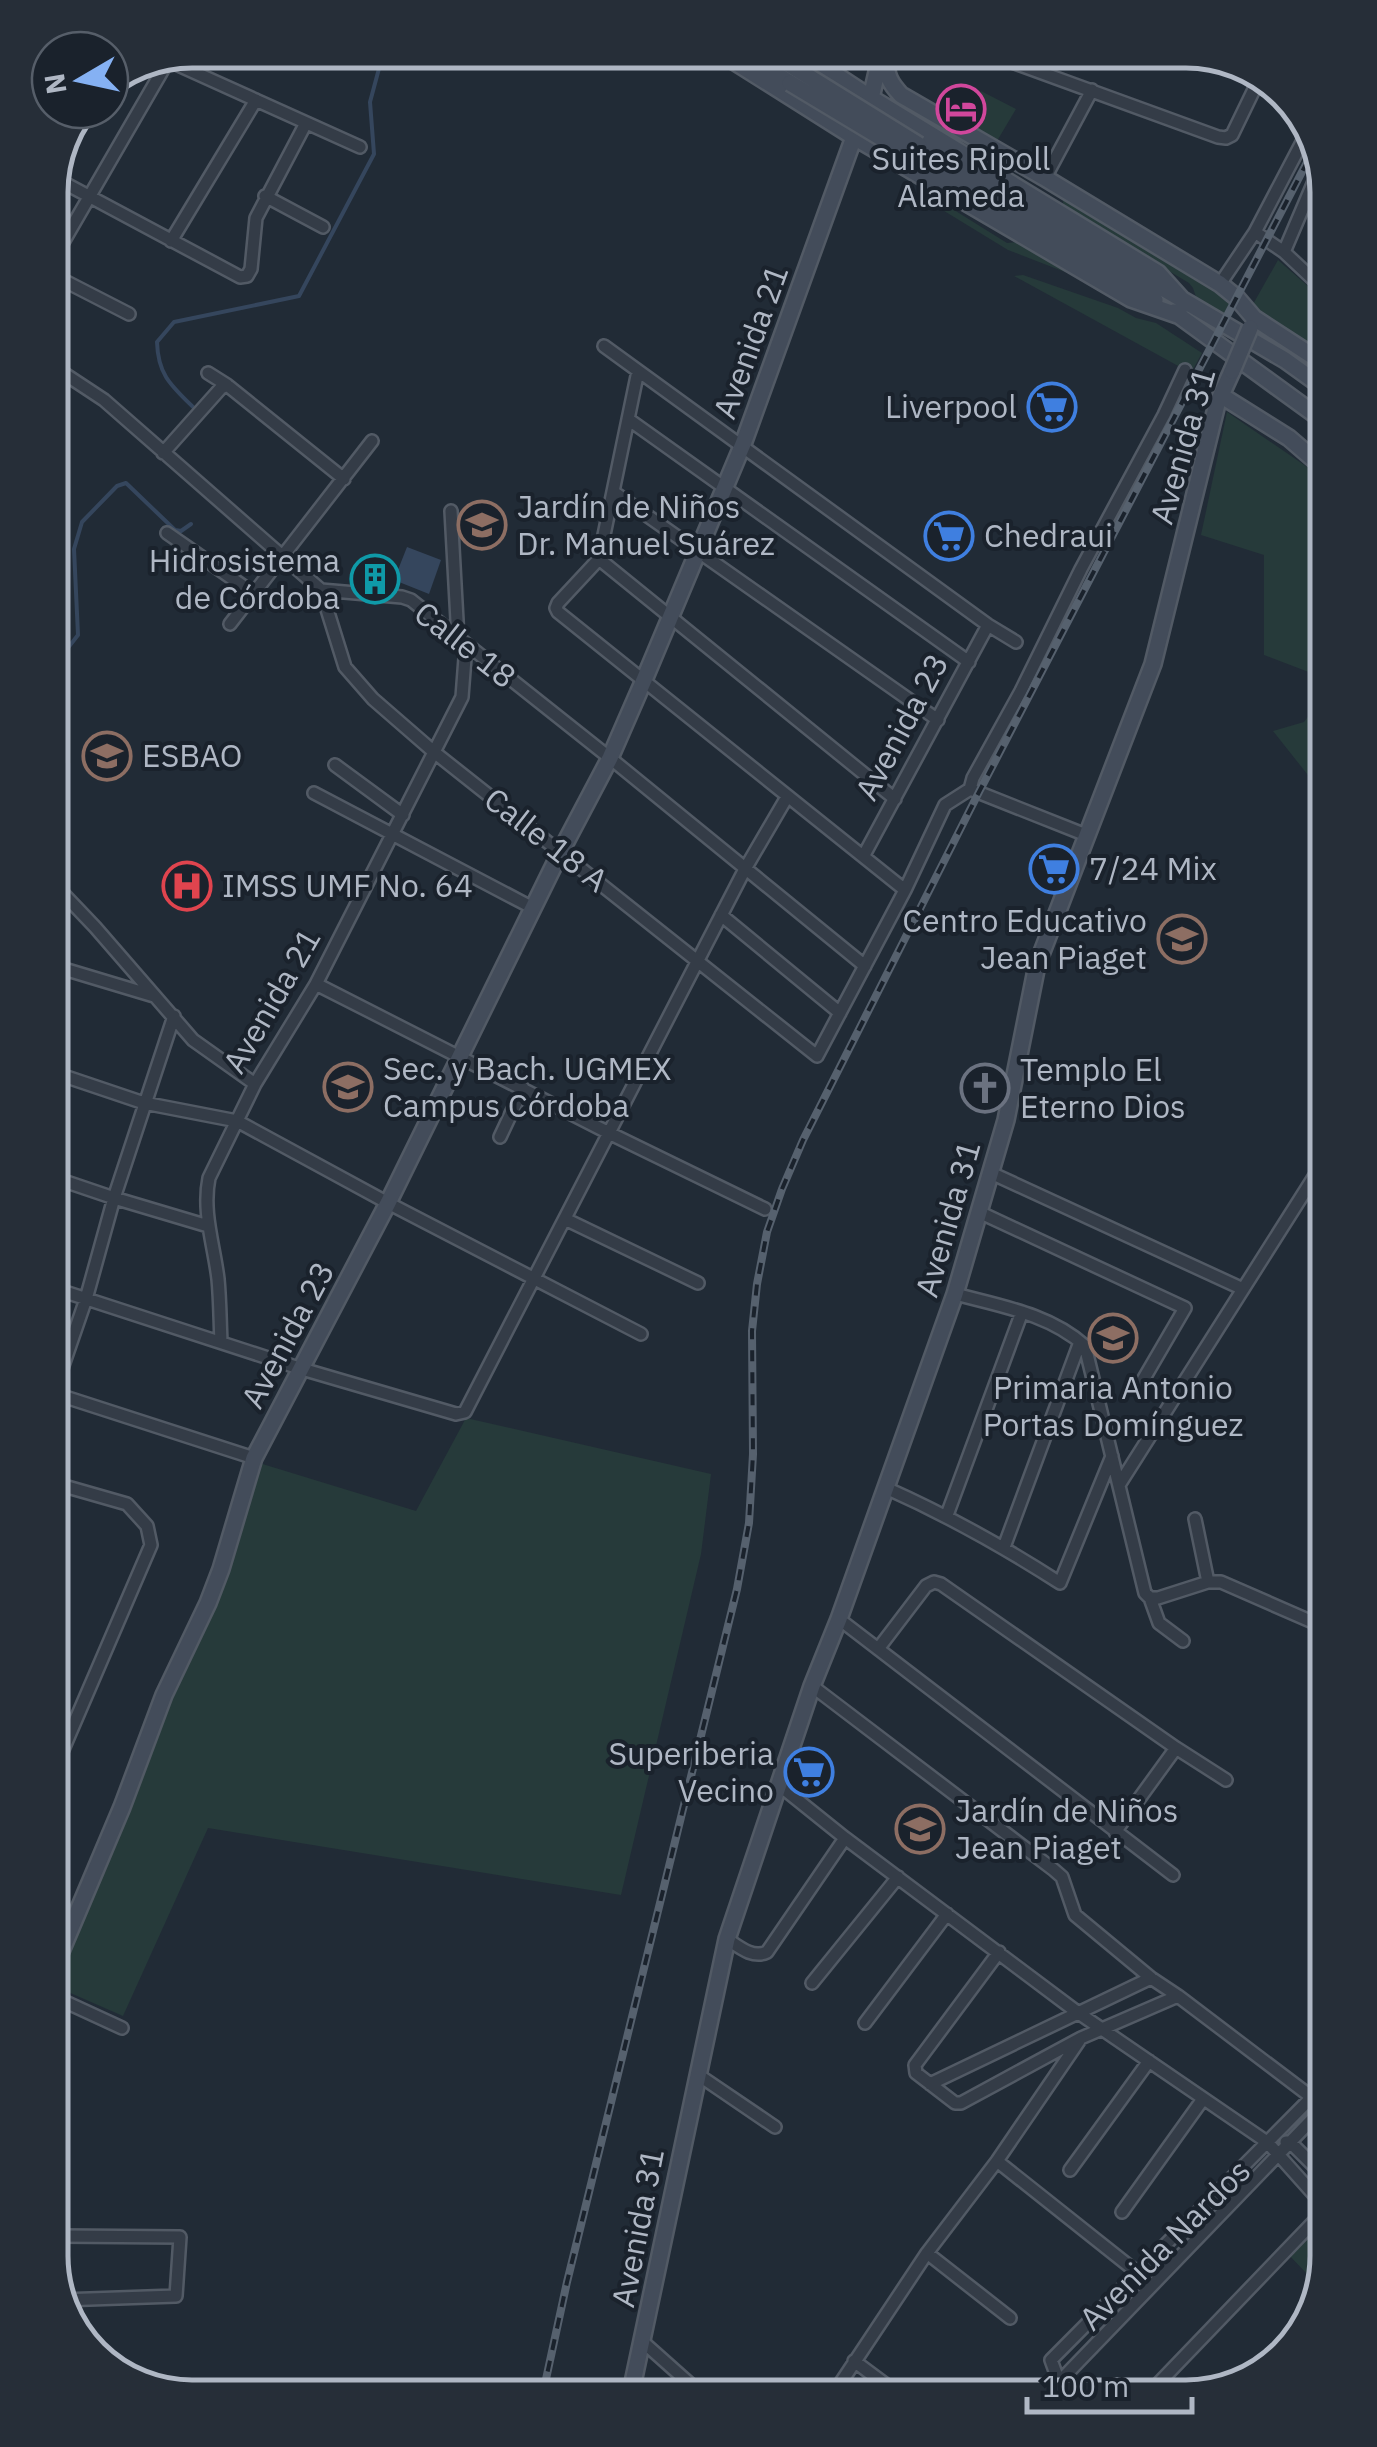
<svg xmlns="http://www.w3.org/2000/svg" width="1377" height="2447" viewBox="0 0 1377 2447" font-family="'IBM Plex Sans',sans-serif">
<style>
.green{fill:#263a3a}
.water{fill:#35465d}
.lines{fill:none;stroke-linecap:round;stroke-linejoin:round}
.stream{stroke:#35465d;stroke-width:4}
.street-casing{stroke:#525a65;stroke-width:16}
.secondary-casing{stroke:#525a65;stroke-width:20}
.street{stroke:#343c47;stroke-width:11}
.secondary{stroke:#434c5a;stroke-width:15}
.rail-casing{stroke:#56616e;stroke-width:8}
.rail{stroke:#1a222c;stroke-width:4;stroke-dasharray:11;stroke-linecap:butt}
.secondary-bridge-casing{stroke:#525a65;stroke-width:20;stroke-linecap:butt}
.secondary-bridge{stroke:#434c5a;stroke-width:15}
.labels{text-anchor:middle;stroke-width:8;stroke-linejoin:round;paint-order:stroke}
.poi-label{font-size:32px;fill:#afb7c4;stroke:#1a222c;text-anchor:start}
.street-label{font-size:32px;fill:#afb7c4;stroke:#1a222c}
.rim{fill:none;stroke:#afb7c4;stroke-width:5}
</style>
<rect width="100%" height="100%" fill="#212b36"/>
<path class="green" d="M981,91L1016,109L997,141L963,122Z
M922,190L1007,243L1018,242L1078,277L1008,250L918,195Z
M1062,196L1231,300L1224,314L1196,297L1193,288L1189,283L1064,208Z
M1278,260L1317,294V348L1252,306Z
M1023,275L1118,308L1136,318L1156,323L1202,353L1191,373L1014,276Z
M1227,412L1310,469L1318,477L1319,676L1264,655V555L1201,535Z
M1319,702V789L1273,731L1304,722Z
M466,1418L711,1474L701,1554L621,1895L208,1828L123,2016L59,1988V1965L172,1688L256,1462L416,1511Z
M1326,2216L1327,2256L1308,2275L1287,2253Z"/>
<path class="water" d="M407,547L441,560L429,594L394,580Z"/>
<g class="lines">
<path class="stream" d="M197,411C173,387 158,377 157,342L174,322L299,296L374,154L370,102L384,50
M53,667L78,635L74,549L82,522L117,486L126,483L175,530L181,531L191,524"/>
<g class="street-casing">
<path id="street" d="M982,51L1218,137L1226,138L1232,135L1262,73
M167,60L360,147
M53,177L240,277L247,276L251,269L256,218L306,123
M1045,178L1092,90
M265,196L323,227
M1255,232L1284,252L1317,283
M171,241L256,100
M1284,252L1316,177
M51,263L169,59
M51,274L129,314
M1220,284L1255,232L1309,129
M604,346L988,625L1016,642
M51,365L104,400L321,590L402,597L411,600L610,758L865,966
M638,371L599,559L558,603L556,608L558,612L905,890
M208,373L227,385L344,479
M628,419L969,662
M163,453L221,388L227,385
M615,493L938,720
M451,511L458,639
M167,533L253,593
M599,559L895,799
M321,590L345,667L373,699L434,752L817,1056L905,890L945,805L970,789L1086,835
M230,624L372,441
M335,765L403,815
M970,789L973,778L1021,691L1081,569L1164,415L1185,370
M314,793L533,908
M864,855L988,625
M54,884L95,927L193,1040L255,1084
M721,915L840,1013
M54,966L154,996
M316,984L609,1133L765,1209
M55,1073L144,1103L237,1121L388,1203L641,1334
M500,1137L523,1088
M991,1173L1243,1289
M55,1178L114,1198L208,1226
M981,1213L1185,1308L1139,1387
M565,1219L698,1283
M56,1289L302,1369L456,1414L465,1412L745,869L787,797
M955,1294C1000,1306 1050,1314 1085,1346L1145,1593L1150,1598H1158L1208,1582H1221L1324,1627
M221,1342C220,1321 220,1300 218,1279C214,1245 202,1212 209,1178L255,1084L316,984L462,697L466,645
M56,1386L86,1299L114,1198L174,1016
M56,1394L254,1458
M57,1484L127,1504L147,1526L151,1545L58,1761
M1119,1485L1321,1166
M886,1488C949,1516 1001,1545 1060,1583L1112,1456
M947,1515L1022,1312
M1195,1519L1208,1582
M1004,1547L1080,1342
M1150,1598L1159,1623L1183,1641
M839,1619L1173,1875
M878,1649L926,1586L934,1582L941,1584L1176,1748L1226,1780
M812,1686L1054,1870L1062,1877L1075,1915L1151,1978L1178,1996L1318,2102
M779,1785L845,1838L1077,2012L1267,2142L1326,2208
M1115,1832L1176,1748
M727,1939C739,1947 753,1959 767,1952L845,1838
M999,1952L915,2065L916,2073L955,2103H961L1081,2038L1178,1996
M812,1983L898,1877
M59,1999L122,2028
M865,2023L947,1914
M697,2074L775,2127
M930,2084L1151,1978
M1312,2097L1051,2360L1059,2382L1326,2105
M1286,2142H1290L1326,2178
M997,2161L1138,2273
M1070,2170L1149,2061
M1122,2212L1203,2099
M61,2236L180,2237L176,2296L61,2300
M927,2253L1010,2318
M643,2342L698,2391
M854,2361L893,2390
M131,2379L132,2372
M168,2385L235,2396
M1155,2387L1326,2209
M836,2390L927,2253L997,2161L1079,2041"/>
</g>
<g class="secondary-casing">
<path id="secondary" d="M716,50L854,137L1131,299L1180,316
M738,50L790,83
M766,50L798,70
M798,50L871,98L1158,273L1186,304
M813,59L852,50
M886,59C886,76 890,83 901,95L1045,178L1220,284L1236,297L1254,318L1317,359
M919,145L1285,360L1317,383
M913,157L1155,300
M1174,312L1317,416
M1222,396L1289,438L1318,463
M59,1956L122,1807L164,1695L208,1603L221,1569L254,1458L388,1203L561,851L610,758L644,680L743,444L854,137L871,98L882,50
M631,2392L727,1939L812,1686L839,1619L955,1294L1006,1120L1037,965L1153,664L1217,404L1232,371"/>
</g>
<use href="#street" class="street"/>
<use href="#secondary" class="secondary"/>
<g class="rail-casing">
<path id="rail" d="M543,2393L567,2282L737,1589L749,1523L753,1454L752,1331L757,1284L767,1232L782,1189L803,1140L979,792L1316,145"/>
</g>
<use href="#rail" class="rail"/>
<g class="secondary-bridge-casing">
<path id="secondary-bridge" d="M798,70L919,145
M790,83L913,157
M1232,371L1250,328"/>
</g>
<use href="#secondary-bridge" class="secondary-bridge"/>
</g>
<defs>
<g id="hotel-ring" transform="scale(2.5)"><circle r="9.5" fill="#1a222c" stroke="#d1479c" stroke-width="1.5"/><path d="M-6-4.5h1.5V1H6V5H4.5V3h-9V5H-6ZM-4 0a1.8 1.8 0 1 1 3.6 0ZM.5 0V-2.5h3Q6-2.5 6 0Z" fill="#d1479c"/></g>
<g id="supermarket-ring" transform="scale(2.5)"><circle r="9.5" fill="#1a222c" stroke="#3f7fe0" stroke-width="1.5"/><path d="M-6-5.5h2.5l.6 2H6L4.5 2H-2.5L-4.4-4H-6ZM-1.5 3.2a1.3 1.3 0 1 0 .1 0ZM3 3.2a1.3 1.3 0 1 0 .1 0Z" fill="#3f7fe0"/></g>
<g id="school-ring" transform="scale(2.5)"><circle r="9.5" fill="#1a222c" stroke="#8d6e63" stroke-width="1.5"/><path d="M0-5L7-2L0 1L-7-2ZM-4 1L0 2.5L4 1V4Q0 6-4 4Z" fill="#8d6e63"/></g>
<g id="building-ring" transform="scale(2.5)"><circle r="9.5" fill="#1a222c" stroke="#0f9aa8" stroke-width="1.5"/><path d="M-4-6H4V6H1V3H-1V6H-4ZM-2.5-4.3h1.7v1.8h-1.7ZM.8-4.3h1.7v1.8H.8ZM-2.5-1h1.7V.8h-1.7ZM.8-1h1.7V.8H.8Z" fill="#0f9aa8"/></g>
<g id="hospital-ring" transform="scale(2.5)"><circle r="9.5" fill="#1a222c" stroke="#e0444e" stroke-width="1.5"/><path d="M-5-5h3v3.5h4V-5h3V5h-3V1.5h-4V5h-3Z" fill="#e0444e"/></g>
<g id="church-ring" transform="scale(2.5)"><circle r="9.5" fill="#1a222c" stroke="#6b7280" stroke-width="1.5"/><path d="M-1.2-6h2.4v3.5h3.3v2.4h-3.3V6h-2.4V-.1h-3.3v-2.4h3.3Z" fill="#6b7280"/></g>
</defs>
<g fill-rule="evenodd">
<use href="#hotel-ring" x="961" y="109"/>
<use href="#supermarket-ring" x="1052" y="407"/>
<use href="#school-ring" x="482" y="525"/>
<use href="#supermarket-ring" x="949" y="536"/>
<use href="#building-ring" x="375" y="579"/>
<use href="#school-ring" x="107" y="756"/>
<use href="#supermarket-ring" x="1054" y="869"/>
<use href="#hospital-ring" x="187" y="886"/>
<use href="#school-ring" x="1182" y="939"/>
<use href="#school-ring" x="348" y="1087"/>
<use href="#church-ring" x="985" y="1088"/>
<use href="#school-ring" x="1113" y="1338"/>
<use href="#supermarket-ring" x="809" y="1772"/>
<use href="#school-ring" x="920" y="1829"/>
</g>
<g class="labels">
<g class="poi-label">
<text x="961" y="170" text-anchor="middle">Suites Ripoll<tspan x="961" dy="37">Alameda</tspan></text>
<text x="1017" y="418" text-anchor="end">Liverpool</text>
<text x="517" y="518">Jardín de Niños<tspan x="517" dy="37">Dr. Manuel Suárez</tspan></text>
<text x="984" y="547">Chedraui</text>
<text x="340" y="572" text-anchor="end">Hidrosistema<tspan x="340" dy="37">de Córdoba</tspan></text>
<text x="142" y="767">ESBAO</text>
<text x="1089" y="880">7/24 Mix</text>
<text x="222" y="897">IMSS UMF No. 64</text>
<text x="1147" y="932" text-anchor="end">Centro Educativo<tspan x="1147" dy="37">Jean Piaget</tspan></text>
<text x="383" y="1080">Sec. y Bach. UGMEX<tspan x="383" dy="37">Campus Córdoba</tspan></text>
<text x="1020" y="1081">Templo El<tspan x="1020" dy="37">Eterno Dios</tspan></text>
<text x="1113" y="1399" text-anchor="middle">Primaria Antonio<tspan x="1113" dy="37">Portas Domínguez</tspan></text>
<text x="774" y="1765" text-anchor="end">Superiberia<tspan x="774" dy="37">Vecino</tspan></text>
<text x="955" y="1822">Jardín de Niños<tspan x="955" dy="37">Jean Piaget</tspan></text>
</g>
<g class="street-label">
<text transform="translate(751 342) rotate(-70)" y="11">Avenida 21</text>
<text transform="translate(1183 446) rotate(-74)" y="11">Avenida 31</text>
<text transform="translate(465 645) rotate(38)" y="11">Calle 18</text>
<text transform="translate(902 727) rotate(-62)" y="11">Avenida 23</text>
<text transform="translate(546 840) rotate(38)" y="11">Calle 18 A</text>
<text transform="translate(272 1001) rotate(-60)" y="11">Avenida 21</text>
<text transform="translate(948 1219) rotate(-74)" y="11">Avenida 31</text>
<text transform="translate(288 1335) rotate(-62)" y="11">Avenida 23</text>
<text transform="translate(638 2228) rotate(-79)" y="11">Avenida 31</text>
<text transform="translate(1165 2245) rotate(-45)" y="11">Avenida Nardos</text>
</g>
</g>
<path d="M0 0H1377V2447H0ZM192 68H1186A124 124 0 0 1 1310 192V2256A124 124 0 0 1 1186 2380H192A124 124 0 0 1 68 2256V192A124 124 0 0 1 192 68Z" fill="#262e38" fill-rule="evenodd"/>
<path class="rim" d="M192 68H1186A124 124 0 0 1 1310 192V2256A124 124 0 0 1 1186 2380H192A124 124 0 0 1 68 2256V192A124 124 0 0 1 192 68Z"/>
<g transform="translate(80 80) rotate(261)"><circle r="48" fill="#1a222c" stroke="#565e69" stroke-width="2.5"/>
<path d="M0-8L18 38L0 25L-18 38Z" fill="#85b1f3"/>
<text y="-15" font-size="28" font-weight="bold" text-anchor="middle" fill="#afb7c4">N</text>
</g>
<path d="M1027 2397v15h165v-15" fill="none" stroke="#afb7c4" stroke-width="5"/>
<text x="1042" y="2397" font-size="30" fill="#afb7c4" stroke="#1a222c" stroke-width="8" paint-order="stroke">100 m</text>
</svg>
